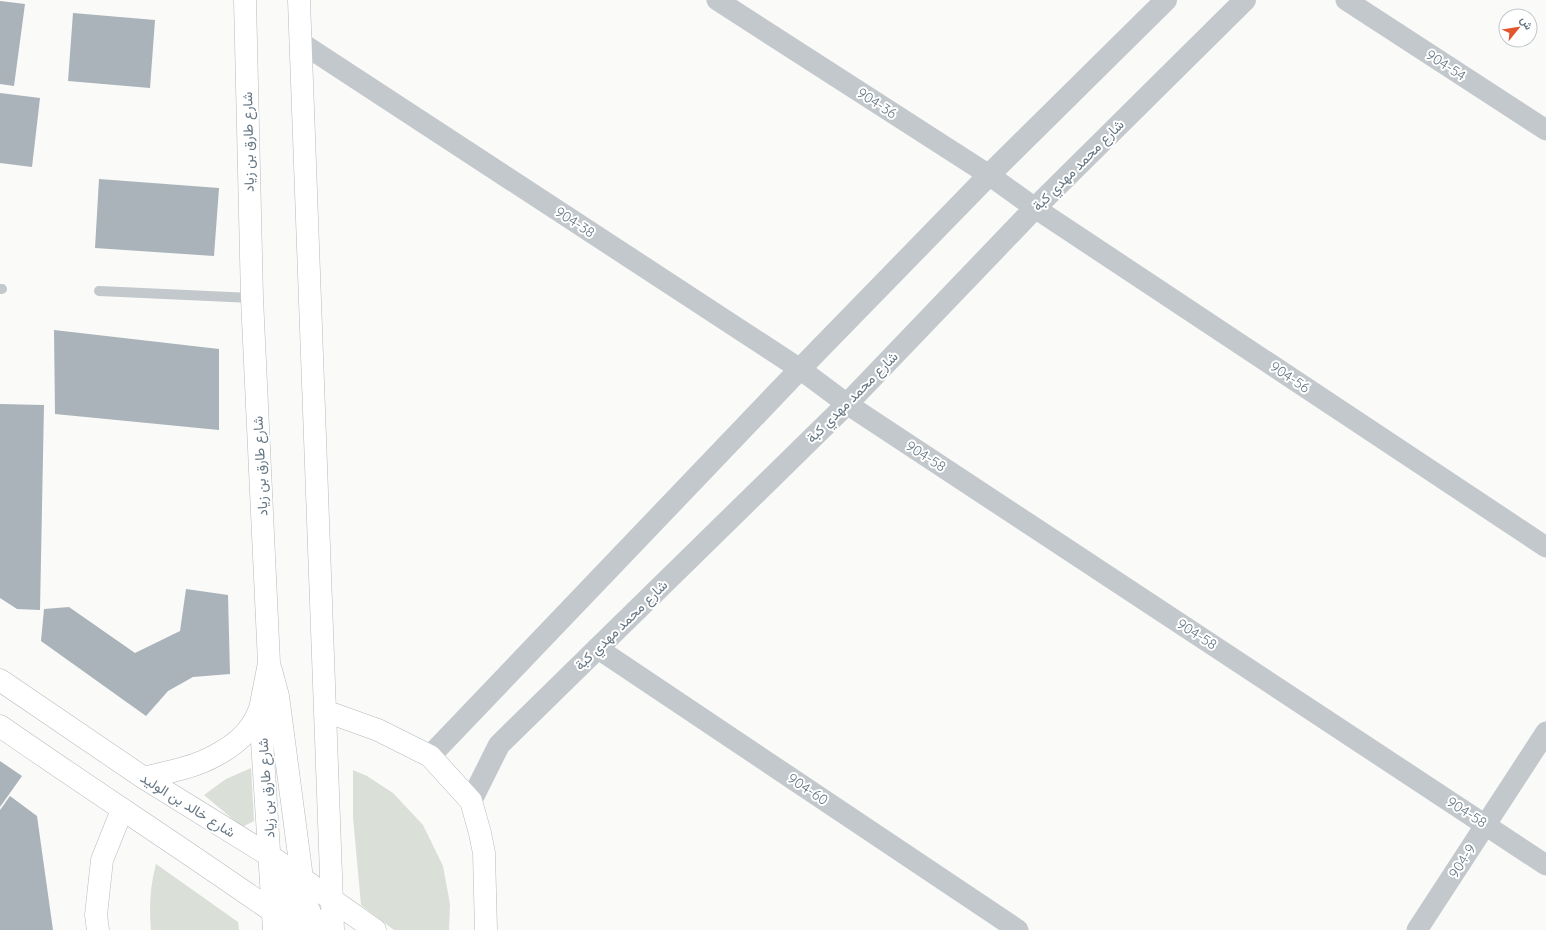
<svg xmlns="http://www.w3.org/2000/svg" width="1546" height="930" viewBox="0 0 1546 930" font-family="Quicksand,Vazirmatn,sans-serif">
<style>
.green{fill:#dadfd7}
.building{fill:#aab3b9}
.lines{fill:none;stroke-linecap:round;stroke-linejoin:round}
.primary-casing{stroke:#b5babe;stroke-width:23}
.service{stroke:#c3c8cc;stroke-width:10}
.minor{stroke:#c3c8cc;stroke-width:21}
.tertiary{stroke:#c3c8cc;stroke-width:22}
.primary{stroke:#fff;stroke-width:22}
.labels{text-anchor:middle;stroke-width:4;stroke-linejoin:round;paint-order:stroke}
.street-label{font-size:14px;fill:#657683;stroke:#fff}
</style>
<rect width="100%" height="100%" fill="#fafaf8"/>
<path class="green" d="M251,768L254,821L242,827L204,795L226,779Z
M353,770L367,776L393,793L423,825L443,866L450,904L449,930H394L361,905L353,817Z
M156,864L238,922L239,930H151C149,907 150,886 156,864Z"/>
<path class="building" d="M0,1L25,4L14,86L0,84Z
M73,13L155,20L150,88L68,81Z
M0,93L40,98L32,167L0,163Z
M99,179L219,188L214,256L95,248Z
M54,330L219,349V430L55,414Z
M0,404L44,405L40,610L17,609L0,598Z
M186,589L228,595L230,674L193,677L168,691L146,716L41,641L44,609L69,607L135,653L180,631Z
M0,761L22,776L0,807Z
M10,796L37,816L53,930H0V810Z"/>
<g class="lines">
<g class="primary-casing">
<path id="primary" d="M245,0L252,298L269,663L260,709L274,930
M299,0L333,930
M271,670L278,696L302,878L307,906L318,930
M0,680L144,778L270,856L375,930
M325,711L378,730L430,756L471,801L480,833L484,853L486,930
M0,726C99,795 201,860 299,930
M144,778C158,774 171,772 184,768C207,762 238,746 251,726C255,721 257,715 260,709
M276,867L291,903L298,930
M98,930L96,915L102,860L122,810"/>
</g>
<path class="service" d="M0,289H2
M99,291L252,298"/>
<path class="minor" d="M717,0L989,175L1035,208L1546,547
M1346,0L1546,130
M300,42L800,369L847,404L1546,865
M597,648L1018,930
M1417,930L1546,732"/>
<path class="tertiary" d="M430,756L800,369L989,175L1166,0
M471,801L499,745L847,404L1035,208L1245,0"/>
<use href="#primary" class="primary"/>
</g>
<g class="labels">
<g class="street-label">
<text transform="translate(1446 65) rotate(33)" y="5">904-54</text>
<text transform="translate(877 103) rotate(33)" y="5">904-36</text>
<text transform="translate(248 142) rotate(-91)" y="5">شارع طارق بن زياد</text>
<text transform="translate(1078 165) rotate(-45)" y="5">شارع محمد مهدي كبة</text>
<text transform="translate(575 222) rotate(33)" y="5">904-38</text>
<text transform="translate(1290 377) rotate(34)" y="5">904-56</text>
<text transform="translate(852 397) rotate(-45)" y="5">شارع محمد مهدي كبة</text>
<text transform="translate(926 456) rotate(33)" y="5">904-58</text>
<text transform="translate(260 466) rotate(-93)" y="5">شارع طارق بن زياد</text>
<text transform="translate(621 625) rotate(-44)" y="5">شارع محمد مهدي كبة</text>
<text transform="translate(1197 634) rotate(33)" y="5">904-58</text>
<text transform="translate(266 788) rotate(-94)" y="5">شارع طارق بن زياد</text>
<text transform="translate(808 789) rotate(34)" y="5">904-60</text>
<text transform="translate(188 805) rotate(32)" y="5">شارع خالد بن الوليد</text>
<text transform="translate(1467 812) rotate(33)" y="5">904-58</text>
<text transform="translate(1462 861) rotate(-57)" y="5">904-9</text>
</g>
</g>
<g transform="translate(1518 28) rotate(60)"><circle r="19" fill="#ffffff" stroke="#c1c8cd"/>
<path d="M0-3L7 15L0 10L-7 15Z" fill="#e4572e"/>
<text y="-6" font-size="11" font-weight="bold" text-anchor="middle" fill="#657683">ش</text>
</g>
</svg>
